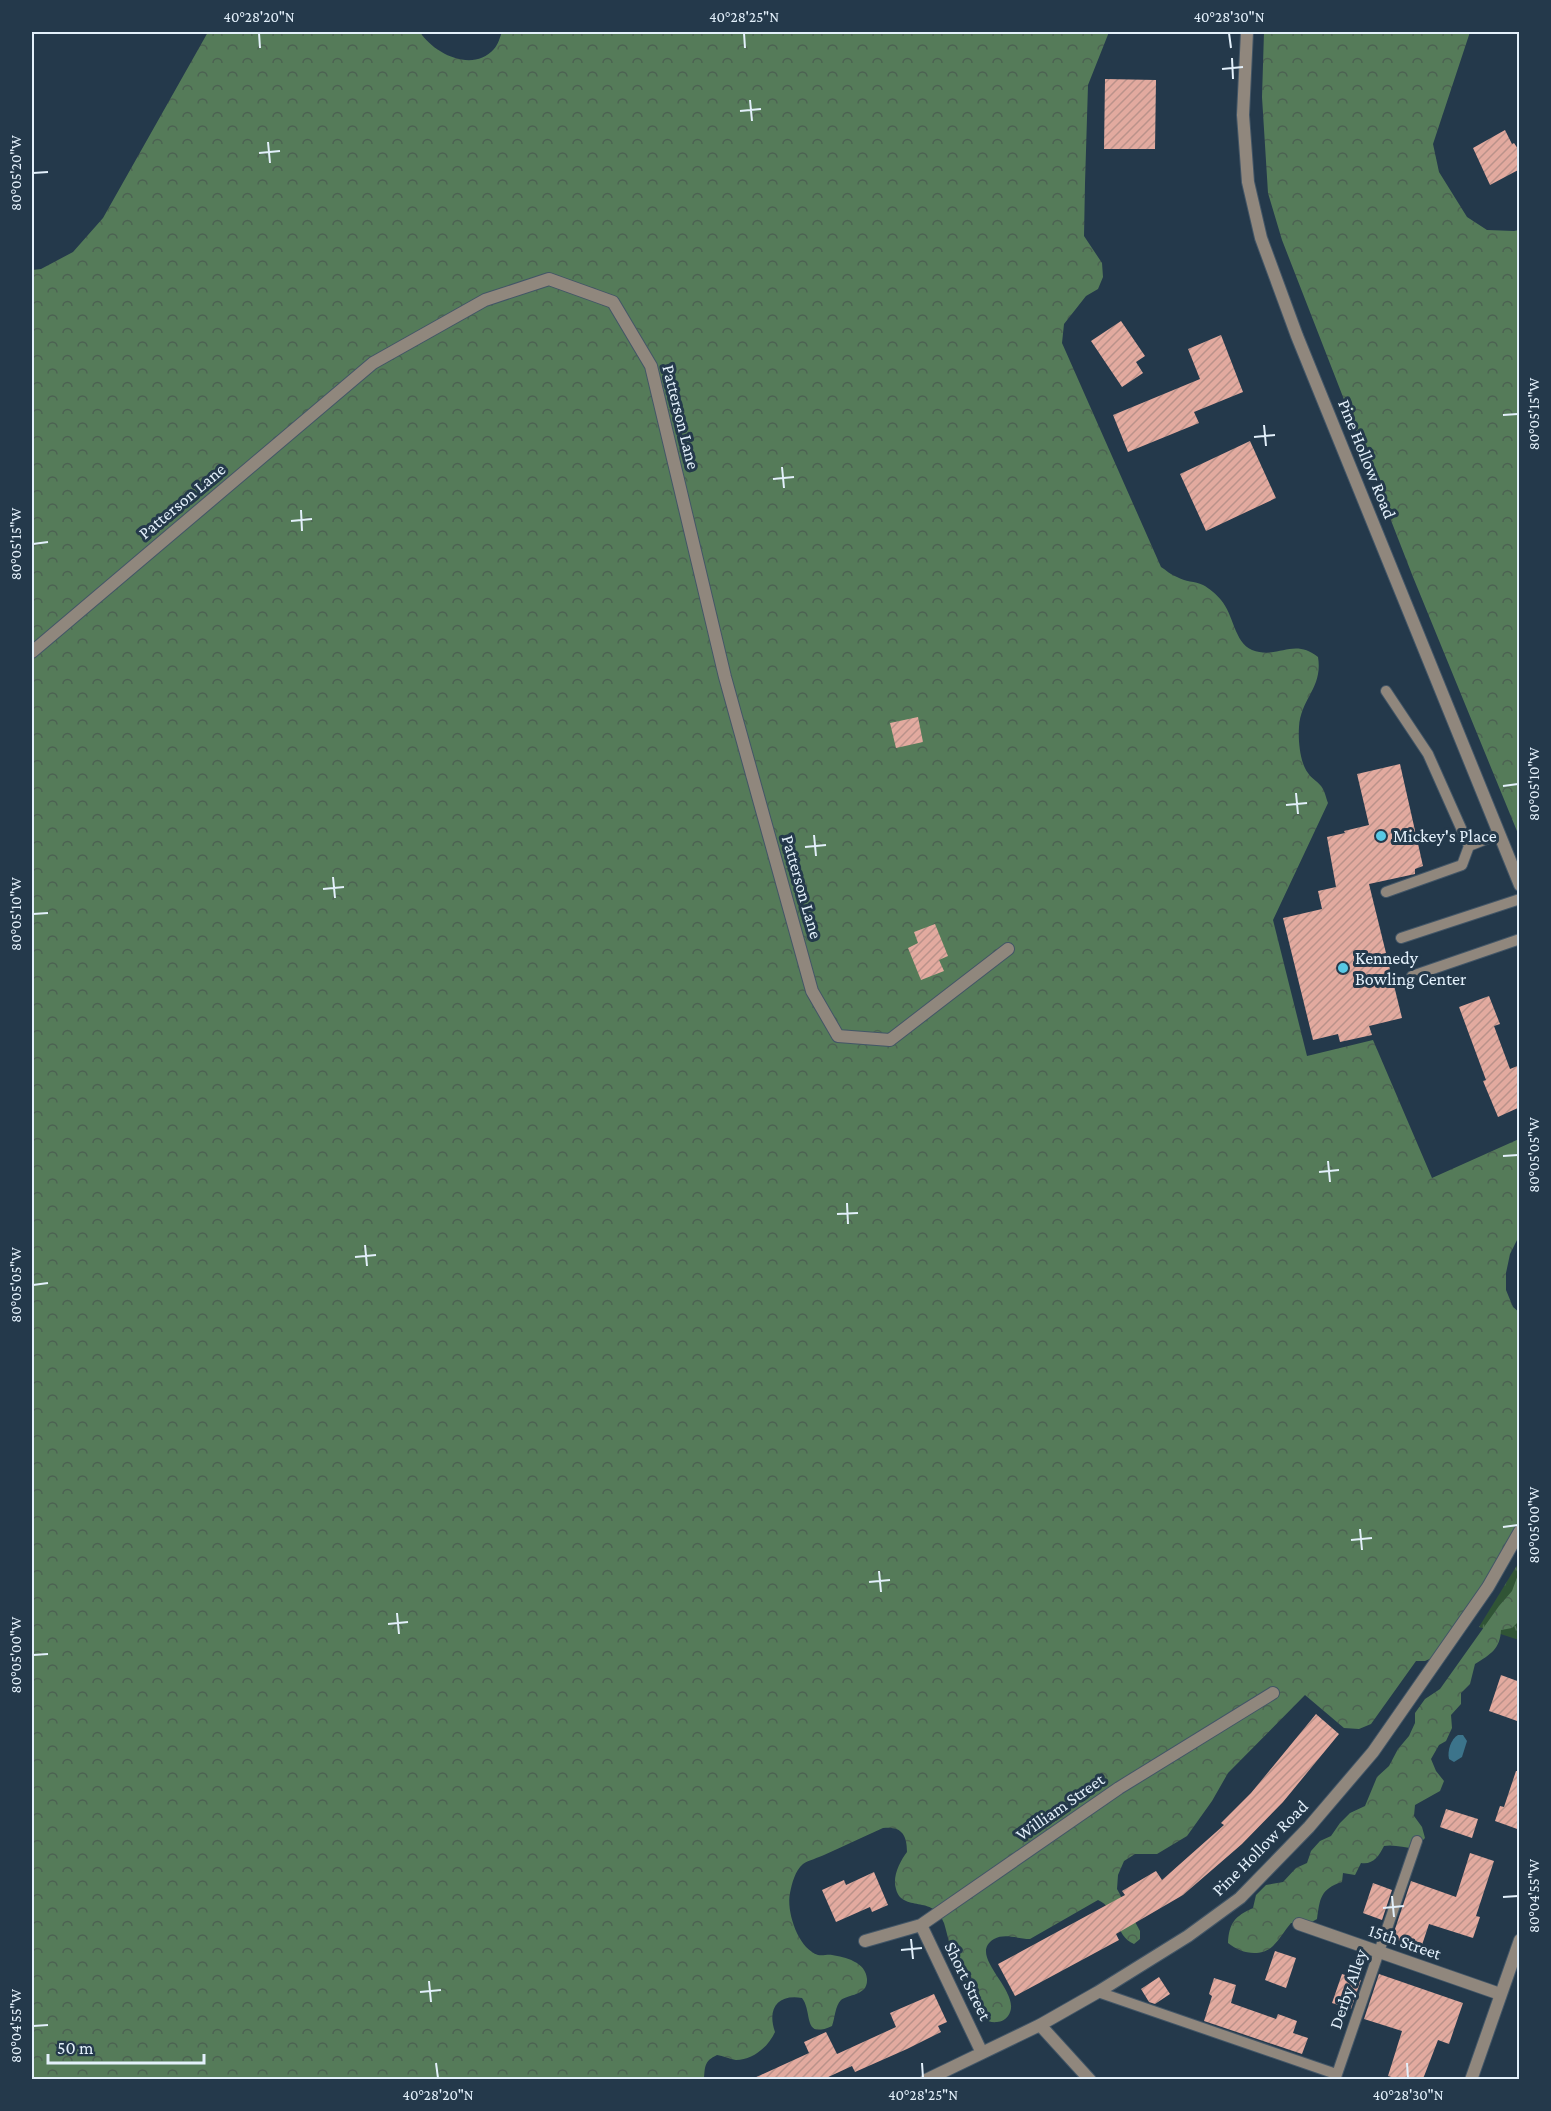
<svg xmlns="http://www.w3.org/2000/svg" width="1551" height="2111" viewBox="0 0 1551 2111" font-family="'Crimson Pro',serif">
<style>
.grass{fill:url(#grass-tufts)}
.forest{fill:url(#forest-crowns)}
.water{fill:#3c748b}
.building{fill:url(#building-hatch)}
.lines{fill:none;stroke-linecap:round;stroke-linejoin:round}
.service-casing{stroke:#435667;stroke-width:12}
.minor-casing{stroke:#435667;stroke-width:14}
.tertiary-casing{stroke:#435667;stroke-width:14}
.service{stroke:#90877d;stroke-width:10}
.minor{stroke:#90877d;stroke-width:12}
.tertiary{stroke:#90877d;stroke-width:12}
.ticks{fill:none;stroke:#e3f0fb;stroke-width:2}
.poi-dot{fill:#59c8e4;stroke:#24394b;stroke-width:2}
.labels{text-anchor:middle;stroke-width:6;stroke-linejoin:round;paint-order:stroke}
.street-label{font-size:18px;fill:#e3f0fb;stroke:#24394b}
.poi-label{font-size:18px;fill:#e3f0fb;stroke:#24394b;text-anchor:start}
.neatline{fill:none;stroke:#e3f0fb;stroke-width:2}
.ticks-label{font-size:15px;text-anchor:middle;fill:#e3f0fb}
</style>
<defs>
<pattern id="grass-tufts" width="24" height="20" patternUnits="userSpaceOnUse" patternTransform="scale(1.5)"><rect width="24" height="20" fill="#305435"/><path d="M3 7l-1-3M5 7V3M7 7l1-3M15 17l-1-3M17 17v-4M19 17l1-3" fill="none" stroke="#4e6d53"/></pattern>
<pattern id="forest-crowns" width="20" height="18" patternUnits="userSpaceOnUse" patternTransform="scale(1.5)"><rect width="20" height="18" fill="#557b59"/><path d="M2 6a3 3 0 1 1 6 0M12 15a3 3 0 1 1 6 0" fill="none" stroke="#4c6252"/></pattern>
<pattern id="building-hatch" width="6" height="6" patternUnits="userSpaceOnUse" patternTransform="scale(1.5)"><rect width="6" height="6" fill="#e2aa9f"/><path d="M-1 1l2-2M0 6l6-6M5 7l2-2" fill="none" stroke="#ba928a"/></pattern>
</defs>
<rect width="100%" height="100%" fill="#24394b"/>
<path class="grass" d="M1519,1562V1640L1479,1627Z"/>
<path class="forest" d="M208,32H420C434,54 473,73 494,49C498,45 500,37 502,32H1109L1088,85L1085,183L1084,236L1102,263L1103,277L1098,289L1086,296L1064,324L1062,343L1161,567C1166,570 1171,575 1177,577C1185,582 1195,581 1203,585C1209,588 1217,595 1221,600C1234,615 1234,642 1252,650C1278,660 1293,637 1318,657C1323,688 1301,698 1299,727C1298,740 1300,763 1308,773C1311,778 1317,781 1321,786C1325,791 1326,798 1328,803L1273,920L1307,1056L1373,1040L1432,1178L1519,1139V1236L1510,1254L1506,1273V1290L1513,1307L1520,1313V1526L1514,1538L1434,1657L1425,1661H1416L1371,1724L1359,1729L1344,1728L1305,1695L1228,1773L1212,1801L1187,1836L1157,1854H1135L1124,1861L1118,1875L1117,1889L1140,1931V1939L1134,1944C1115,1936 1117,1908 1098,1900L1030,1939C1018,1939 1005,1933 994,1939C965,1956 1025,1993 1008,2016C1006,2019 1001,2022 997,2022C965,2026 951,1945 944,1923C934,1894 902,1913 896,1889C892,1877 900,1861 907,1852C907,1834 901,1826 883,1828C863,1837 844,1846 824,1855C818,1858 809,1860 803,1864C795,1871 792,1883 790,1893C786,1911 798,1949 818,1955C823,1956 828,1954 832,1955C845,1957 866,1962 867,1979C868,1996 848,1994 841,2000C835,2006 835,2018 832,2026C802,2040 813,2012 802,1998C777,1994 767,2009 775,2032C769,2046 753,2060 736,2060C730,2059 723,2056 717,2055C704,2061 705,2067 704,2079L32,2080V270L41,269L73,252L103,218Z
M1264,32H1470L1433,144L1439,172L1467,217L1487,230L1514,231L1519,230V836L1413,577L1282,240L1268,193L1262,97Z
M1519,1572V1621L1512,1628L1501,1630C1500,1649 1491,1654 1475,1664L1470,1684L1461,1693V1704L1451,1715L1452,1728L1446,1741L1439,1745L1431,1759L1436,1771L1444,1781L1440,1791L1415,1805L1414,1816L1422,1827L1425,1838L1415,1848C1404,1848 1394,1844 1384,1846C1379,1856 1373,1865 1361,1863L1355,1875L1343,1873L1342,1882C1320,1889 1320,1899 1317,1919L1310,1923H1291C1285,1930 1280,1939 1273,1946C1260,1958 1240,1953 1228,1943C1229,1923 1235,1916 1253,1908L1256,1895L1266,1885L1283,1882L1296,1868L1307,1863L1311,1851L1320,1841L1331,1836L1340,1823L1350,1813L1365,1806L1377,1777L1389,1766L1398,1749L1409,1736L1415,1723V1713L1425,1699L1440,1689L1499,1606L1512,1591Z"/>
<path class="water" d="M1458,1735H1463L1467,1741L1462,1757L1454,1762L1449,1759C1447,1751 1451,1739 1458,1735Z"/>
<path class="building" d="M1105,79L1156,80L1155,149H1104Z
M1505,130L1512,144L1514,143L1520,152V169L1490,185L1473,148Z
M1121,321L1145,356L1136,362L1143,373L1122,387L1091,341Z
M1221,335L1243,392L1194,412L1199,423L1128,452L1113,415L1200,379L1188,349Z
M1250,441L1276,498L1206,531L1180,474Z
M918,717L923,742L896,748L890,723Z
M1400,764L1423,866L1415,869V874L1369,884L1402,1018L1369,1026L1372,1035L1340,1042L1338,1034L1313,1040L1283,918L1322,909L1318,891L1336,887L1327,837L1345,833L1344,831L1369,825L1357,774Z
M935,924L948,956L939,960L944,971L921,980L908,948L918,943L914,932Z
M1489,996L1500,1024L1494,1026L1510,1069L1520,1065V1107L1498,1117L1483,1081L1486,1080L1459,1007Z
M1501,1675L1520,1682V1722L1489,1711Z
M1316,1714L1339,1734L1283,1802L1242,1844L1183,1895L1116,1934L1119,1940L1015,1996L998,1964L1125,1895L1122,1891L1156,1871L1162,1880L1224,1825L1221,1823L1251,1793Z
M1516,1771H1520V1830L1495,1821L1500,1806L1504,1807Z
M1446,1809L1478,1819L1472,1838L1440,1827Z
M1470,1853L1494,1861L1476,1916L1480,1917L1473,1938L1429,1924L1421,1948L1392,1938L1411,1881L1456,1897Z
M874,1872L888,1905L872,1912L870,1907L836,1922L822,1890L844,1880L846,1885Z
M1373,1883L1392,1890L1382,1920L1363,1913Z
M1275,1951L1296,1958L1286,1988L1265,1980Z
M1342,1974L1361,1980L1351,2009L1332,2003Z
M1379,1974L1463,2003L1449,2044L1438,2040L1423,2079H1398L1388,2076L1402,2031L1364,2019Z
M1159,1977L1170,1994L1155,2004L1149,2002L1141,1989Z
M1214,1978L1236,1985L1231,2003L1276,2019L1278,2014L1297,2021L1293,2033L1308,2038L1302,2054L1204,2021L1212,1996L1209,1994Z
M934,1994L947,2022L938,2026L941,2032L907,2049L855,2072L852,2066L824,2079H752L809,2053L804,2042L826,2032L837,2054L896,2027L890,2013Z"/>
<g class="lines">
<g class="service-casing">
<path id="service" d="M1386,691L1428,754L1469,846L1499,834
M1386,892L1462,865L1469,846
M1401,938L1520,899
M1412,976L1520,939
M1098,1992L1336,2074
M1335,2080L1417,1841"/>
</g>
<g class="minor-casing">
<path id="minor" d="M32,652L373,363L485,300L549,279L613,302L651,366L725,677L812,991L838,1036L890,1040L1008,949
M1299,1924L1500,1994
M921,1925L982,2053
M865,1941L921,1925L1119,1788L1273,1693
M1040,2025L1090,2080
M926,2080L1040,2025L1098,1992L1188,1936L1240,1898L1309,1827L1373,1752L1488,1587L1520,1531"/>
</g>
<g class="tertiary-casing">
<path id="tertiary" d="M1247,32L1243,115L1248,182L1261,238L1297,336L1520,885
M1471,2080L1520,1940"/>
</g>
<use href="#service" class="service"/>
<use href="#minor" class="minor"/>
<use href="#tertiary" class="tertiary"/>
</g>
<path class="ticks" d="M259,33L260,48M744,33L745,48M1229,33L1231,48M1232,58L1233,79M1222,69L1243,67M750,100L752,121M740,111L761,109M268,142L270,163M259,153L280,151M33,173L48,172M1503,415L1518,414M1264,425L1266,446M1254,437L1275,435M782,467L784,488M773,479L794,477M301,510L302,531M291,521L312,519M33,544L48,542M1503,786L1518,784M1296,793L1298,814M1286,805L1307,803M814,835L816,856M805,847L826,845M333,877L335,898M323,889L344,887M33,914L48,913M1503,1156L1518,1155M1328,1161L1330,1182M1319,1172L1339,1170M847,1203L848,1224M837,1214L858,1213M365,1245L367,1266M355,1257L376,1255M33,1285L48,1283M1503,1527L1518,1525M1360,1529L1362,1550M1351,1540L1372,1538M879,1571L881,1592M869,1582L890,1580M397,1613L399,1634M388,1624L408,1622M33,1655L48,1654M1392,1896L1394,1917M1503,1897L1518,1896M1383,1908L1404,1906M911,1939L913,1959M901,1950L922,1948M429,1981L431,2002M420,1992L441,1990M33,2026L48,2025M436,2063L438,2078M922,2063L923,2078M1407,2063L1408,2078"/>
<g class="poi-dot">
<circle cx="1381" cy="836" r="6"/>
<circle cx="1343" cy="968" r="6"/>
</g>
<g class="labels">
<g class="street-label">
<text transform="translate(681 417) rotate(76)" y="6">Patterson Lane</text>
<text transform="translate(1367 459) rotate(68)" y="6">Pine Hollow Road</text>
<text transform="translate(182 501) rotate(-40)" y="6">Patterson Lane</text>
<text transform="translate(802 887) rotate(74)" y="6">Patterson Lane</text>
<text transform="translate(1060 1807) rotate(-35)" y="6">William Street</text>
<text transform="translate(1260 1848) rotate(-45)" y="6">Pine Hollow Road</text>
<text transform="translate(1405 1942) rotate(19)" y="6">15th Street</text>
<text transform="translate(968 1981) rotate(64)" y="6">Short Street</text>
<text transform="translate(1348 1989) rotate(-71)" y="6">Derby Alley</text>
</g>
<g class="poi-label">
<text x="1393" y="842">Mickey's Place</text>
<text x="1355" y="964">Kennedy<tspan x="1355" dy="21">Bowling Center</tspan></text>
</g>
</g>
<rect width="1551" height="2111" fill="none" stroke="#24394b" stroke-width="66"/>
<path d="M48 2054v9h156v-9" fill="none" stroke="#e3f0fb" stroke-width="3"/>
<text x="57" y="2054" font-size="18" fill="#e3f0fb" stroke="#24394b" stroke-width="4.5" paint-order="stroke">50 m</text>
<rect x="33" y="33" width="1485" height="2045" class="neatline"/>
<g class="ticks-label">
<text x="259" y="22">40°28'20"N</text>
<text x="744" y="22">40°28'25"N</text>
<text x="1229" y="22">40°28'30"N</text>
<text transform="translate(16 173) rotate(-90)" y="5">80°05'20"W</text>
<text transform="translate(1534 414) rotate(-90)" y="5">80°05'15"W</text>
<text transform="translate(16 544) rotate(-90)" y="5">80°05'15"W</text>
<text transform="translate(1534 784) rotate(-90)" y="5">80°05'10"W</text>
<text transform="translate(16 914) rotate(-90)" y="5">80°05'10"W</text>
<text transform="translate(1534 1155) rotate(-90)" y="5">80°05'05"W</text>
<text transform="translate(16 1285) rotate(-90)" y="5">80°05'05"W</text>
<text transform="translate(1534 1525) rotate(-90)" y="5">80°05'00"W</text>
<text transform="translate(16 1655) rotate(-90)" y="5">80°05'00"W</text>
<text transform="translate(1534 1896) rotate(-90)" y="5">80°04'55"W</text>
<text transform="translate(16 2026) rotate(-90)" y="5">80°04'55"W</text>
<text x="438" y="2100">40°28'20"N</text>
<text x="923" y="2100">40°28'25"N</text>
<text x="1408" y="2100">40°28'30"N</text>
</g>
</svg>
